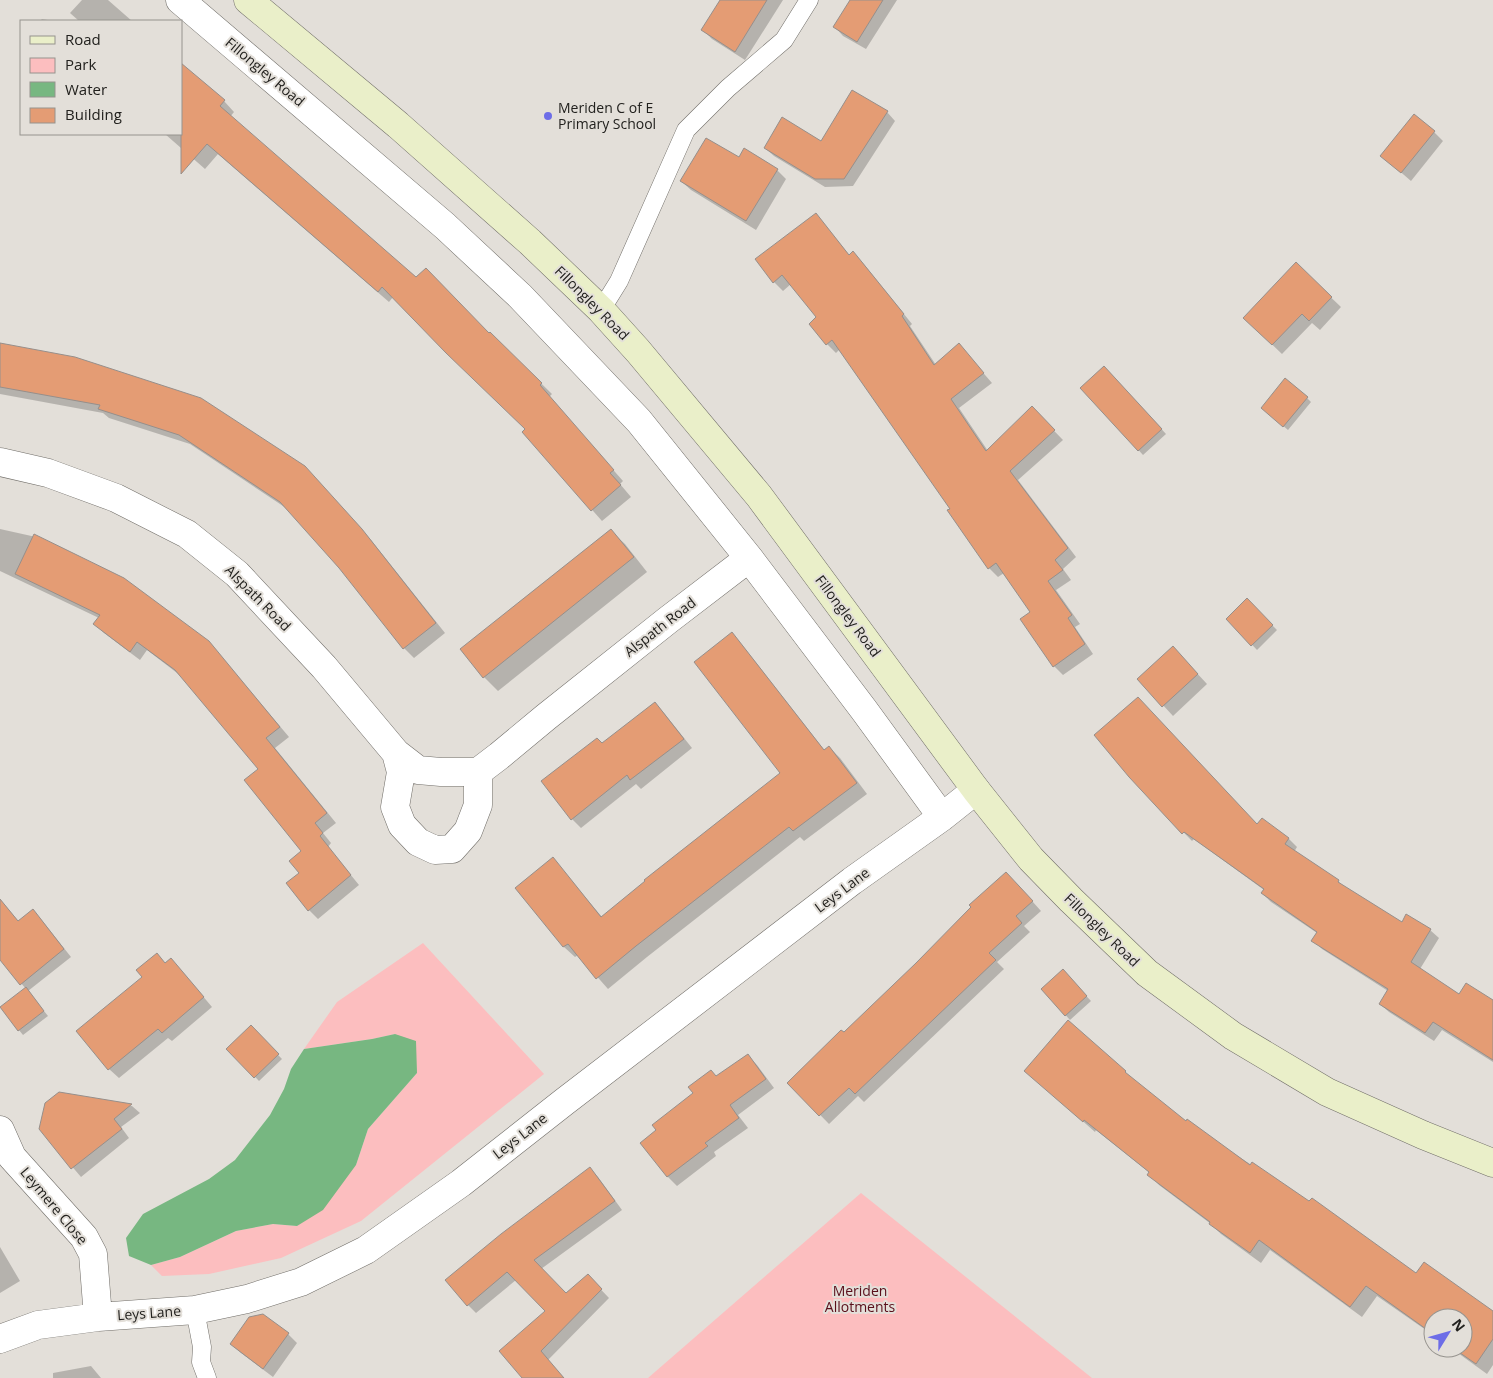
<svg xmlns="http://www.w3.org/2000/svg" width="1493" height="1378" viewBox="0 0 1493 1378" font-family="'Open Sans',sans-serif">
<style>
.green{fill:#fcbebf}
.water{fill:#77b781}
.shadow{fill:#0003}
.building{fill:#e49c74;stroke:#968f8b}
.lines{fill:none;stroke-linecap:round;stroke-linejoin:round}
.service-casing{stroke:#716e69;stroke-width:19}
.minor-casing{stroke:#716e69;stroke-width:29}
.secondary-casing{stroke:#716e69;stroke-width:29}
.service{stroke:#fff;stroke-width:18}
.minor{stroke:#fff;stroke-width:28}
.secondary{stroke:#eaefc9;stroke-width:28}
.poi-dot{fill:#6d6de7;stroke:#e3dfd9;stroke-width:2}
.labels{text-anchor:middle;stroke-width:4;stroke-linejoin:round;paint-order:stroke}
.street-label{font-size:14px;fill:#22211e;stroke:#e3dfd9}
.poi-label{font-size:14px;fill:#22211e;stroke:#e3dfd9;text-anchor:start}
.park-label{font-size:14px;fill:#5a0f1b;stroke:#e3dfd9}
</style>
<rect width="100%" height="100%" fill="#e3dfd9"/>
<path class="green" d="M423,943L544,1074L361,1221L281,1258L209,1274L162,1276L151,1265L180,1257L236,1231L273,1224L297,1226L356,1165L368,1129L417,1073L395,1034L372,1039L304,1049L337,1002Z
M861,1193L1092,1378H648Z"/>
<path class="water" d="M395,1034L416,1041L417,1073L368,1129L356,1165L323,1210L297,1226L273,1224L236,1231L180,1257L151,1265L129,1256L126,1238L143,1214L209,1179L235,1160L270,1115L284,1089L291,1069L304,1049L372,1039Z"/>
<path class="shadow" d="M82,0H108L132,21H79L70,13Z
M721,0H783L745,60L712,39L703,30Z
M851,0H897L866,49L843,36L835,27Z
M41,19L55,21H43Z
M224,101L234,112L230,117L416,279L489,334L490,333L552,394L549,397L623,481L620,484L631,497L602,521L523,432L527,429L393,297L389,302L218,154L205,169L165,134H181Z
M887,112L895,121L853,186L825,187L774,156L765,148L822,142Z
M1434,132L1443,141L1411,181L1382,156Z
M739,159L777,170L786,179L756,230L691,190L681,181Z
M816,214L850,256L853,253L862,262L912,324L910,326L936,365L959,345L992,383L959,408L988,451L1032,408L1063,440L1018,480L1076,557L1063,569L1071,580L1056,590L1080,624L1075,627L1093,654L1063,675L1054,666L1031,612L1004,573L998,577L989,568L951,509L840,349L836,353L827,344L818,317L791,284L783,291L774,282Z
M1296,264L1341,307L1320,330L1312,323L1282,354L1254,327Z
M0,345L314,477L371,540L445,633L414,658L404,648L340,567L289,510L190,444L109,418L103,413L0,394Z
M1109,372L1166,434L1143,455L1082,388Z
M1307,398L1311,402L1288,430L1267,412Z
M0,529L36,537L209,642L289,737L275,748L336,823L323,833L331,843L328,847L359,885L318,919L309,910L300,873L303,851L260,769L181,676L147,650L140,660L104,633L95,624L99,618L0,571Z
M610,530L625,544L647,572L498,691L484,677L461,650Z
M1247,600L1277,630L1257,650L1228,619Z
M732,634L742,645L825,751L829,747L840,758L867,794L804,841L800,837L647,957L608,989L578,955L575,957L564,947L517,888L553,859L602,917L782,774Z
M1182,657L1207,684L1173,716L1139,679Z
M655,703L664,713L692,748L641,789L636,784L581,828L572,819L602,745Z
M1130,777L1258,826L1262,820L1289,839L1297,847L1294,852L1338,881L1345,888L1402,924L1430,930L1439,938L1420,969L1460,995L1493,1002V1062L1442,1030L1434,1041L1389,1012L1380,1004L1388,991L1322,949L1313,940L1317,933L1271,902L1262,893L1264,890L1194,839L1192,841Z
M1015,882L1041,911L1024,926L1030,932L997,962L1004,969L864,1102L858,1096L829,1124L789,1083Z
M0,899L19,922L40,918L71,957L28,991L48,1016L23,1035L1,1008L26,989L0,958Z
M166,964L180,969L212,1007L172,1041L168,1038L119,1078L109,1069Z
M1063,971L1091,1001L1070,1020L1042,989Z
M1068,1022L1136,1082L1186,1122L1417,1274L1493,1313V1365L1487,1374L1451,1348H1463V1318H1433V1335L1377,1296L1362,1317L1270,1250L1261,1263L1221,1234L1211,1224L1159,1185L1149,1174L1150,1173L1096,1130L1095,1132L1026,1071Z
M251,1027L282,1059L259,1081L228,1049Z
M747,1055L757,1065L774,1088L738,1115L748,1128L714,1152L716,1156L677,1186L668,1177L642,1143L717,1077Z
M59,1093L132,1106L140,1113L121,1127L129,1138L81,1177L40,1129Z
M590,1169L598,1177L622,1210L541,1269L566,1294L588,1276L609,1298L548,1360L564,1378H524L547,1311L516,1280L476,1313L468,1305Z
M0,1247L20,1281L0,1293Z
M288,1334L297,1343L273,1377L241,1353L231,1344Z
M91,1366L101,1378H53V1373Z"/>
<path class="building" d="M720,0H767L735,52L701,30Z
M850,0H883L857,42L833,27Z
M181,63L225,100L220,106L416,277L426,268L489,333L490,332L542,383L540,385L614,470L610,473L621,485L591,511L522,432L525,429L446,353L382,287L378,292L207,144L181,174Z
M852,90L888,111L844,179H815L764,148L782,117L821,141Z
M1414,114L1435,131L1401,173L1380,156Z
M706,138L739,157L744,148L778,169L746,221L680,181Z
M816,213L849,255L853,251L904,314L902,316L934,365L959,343L984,373L951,399L986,451L1032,406L1055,430L1010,471L1068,548L1055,560L1063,570L1048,581L1072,615L1068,618L1085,644L1053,667L1020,619L1030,612L996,563L988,569L947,510L950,509L832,340L826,345L809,324L816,317L782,275L773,283L755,259Z
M1296,262L1332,297L1309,321L1302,314L1272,345L1243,318Z
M0,343L75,357L201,398L305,466L362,529L436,623L403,649L339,568L280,502L179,435L98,409L100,405L0,387Z
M1104,366L1162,429L1138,451L1080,388Z
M1285,378L1308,397L1283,427L1261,408Z
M611,529L634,557L483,678L460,649Z
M34,534L124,578L209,641L280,727L266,738L327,813L315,823L323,833L320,836L351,875L308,911L286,883L299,873L289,861L301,851L244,780L258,769L175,670L137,642L130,652L93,624L100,615L15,574Z
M1247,598L1273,625L1251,646L1226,619Z
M732,632L824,750L829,746L857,783L793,831L789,827L636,946L596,979L568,944L563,947L515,888L553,857L601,917L645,881L644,880L780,773L694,662Z
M1173,646L1198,674L1162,707L1137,679Z
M1138,697L1257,824L1262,818L1289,838L1285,844L1339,880L1338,882L1402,922L1406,914L1431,929L1411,962L1459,994L1466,983L1493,1000V1060L1433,1022L1425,1033L1379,1004L1388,989L1311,941L1317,932L1261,893L1264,889L1229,864L1184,832L1182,834L1129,777L1094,735Z
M655,702L684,739L630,780L627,775L571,820L541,781L597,738L602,743Z
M1006,872L1033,901L1016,916L1022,923L989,953L996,960L855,1094L849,1088L819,1116L787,1083L841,1030L844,1032L916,963L971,907L969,905Z
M0,899L18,921L33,909L64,949L20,985L0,960Z
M157,953L165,963L171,958L204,997L162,1033L158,1029L108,1070L76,1031L142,977L136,970Z
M1063,969L1087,996L1065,1016L1041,989Z
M26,987L44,1011L18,1031L0,1007Z
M1068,1020L1126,1071L1125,1072L1186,1121L1187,1119L1250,1165L1252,1162L1309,1201L1312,1198L1416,1273L1424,1262L1493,1311V1339L1476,1364L1453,1348H1463V1318H1433V1334L1366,1286L1350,1307L1259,1240L1250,1253L1209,1224L1210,1222L1147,1175L1149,1172L1084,1120L1083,1122L1024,1071Z
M251,1025L279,1054L254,1078L226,1049Z
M748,1054L766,1079L730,1105L739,1118L705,1143L708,1146L667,1177L640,1143L656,1130L652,1125L693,1093L688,1087L711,1070L716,1076Z
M59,1092L132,1104L114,1119L122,1129L71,1169L39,1129L45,1103Z
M590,1167L615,1201L534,1260L566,1293L588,1274L602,1289L541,1351L564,1378H522L499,1351L545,1311L507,1272L467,1306L445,1280L501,1234Z
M263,1314L289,1333L263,1369L230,1344L249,1317Z"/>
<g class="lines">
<g class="service-casing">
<path id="service" d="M601,310L619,281L686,130L728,88L784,40L809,0
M195,1310L202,1347L201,1362L207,1378"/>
</g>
<g class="minor-casing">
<path id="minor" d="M180,0L445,226L520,296L639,421L749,558L864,710L942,817
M0,462L48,473L116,498L187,534L237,574L324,667L396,753L418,770L441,772H478L499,756L546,717L668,620L749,558
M396,753L401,772L395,807L402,825L418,842L435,850L452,849L468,831L478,805V772
M0,1130L12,1157L84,1237L93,1254L98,1317
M0,1339L38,1325L98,1317L195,1310L247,1299L301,1282L366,1250L461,1183L564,1102L852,881L942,817L976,790"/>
</g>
<g class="secondary-casing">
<path id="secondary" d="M248,0L398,125L530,242L601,310L638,351L759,496L976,790L1031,859L1071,900L1147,973L1233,1036L1327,1092L1423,1135L1493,1163"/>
</g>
<use href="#service" class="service"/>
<use href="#minor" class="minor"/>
<use href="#secondary" class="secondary"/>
</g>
<circle class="poi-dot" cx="548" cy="116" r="5"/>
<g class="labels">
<g class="street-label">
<text transform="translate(265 72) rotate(40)" y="5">Fillongley Road</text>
<text transform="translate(592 303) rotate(45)" y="5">Fillongley Road</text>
<text transform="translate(258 598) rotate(45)" y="5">Alspath Road</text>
<text transform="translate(848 616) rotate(53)" y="5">Fillongley Road</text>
<text transform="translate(660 627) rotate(-38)" y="5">Alspath Road</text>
<text transform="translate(842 890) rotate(-37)" y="5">Leys Lane</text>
<text transform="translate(1102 930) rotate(44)" y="5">Fillongley Road</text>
<text transform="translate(520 1136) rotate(-38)" y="5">Leys Lane</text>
<text transform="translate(54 1206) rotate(50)" y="5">Leymere Close</text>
<text transform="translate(149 1313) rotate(-4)" y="5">Leys Lane</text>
</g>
<g class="poi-label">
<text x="558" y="113">Meriden C of E<tspan x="558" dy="16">Primary School</tspan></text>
</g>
<g class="park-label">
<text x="860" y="1296">Meriden<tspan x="860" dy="16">Allotments</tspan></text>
</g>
</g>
<rect x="20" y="20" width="162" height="115" fill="#e3dfd9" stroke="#96938e"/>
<rect x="30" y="36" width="25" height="8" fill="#eaefc9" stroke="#96938e"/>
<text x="65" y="45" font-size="15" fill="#22211e">Road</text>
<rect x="30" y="58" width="25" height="15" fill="#fcbebf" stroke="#96938e"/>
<text x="65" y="70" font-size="15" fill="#22211e">Park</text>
<rect x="30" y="82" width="25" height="15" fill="#77b781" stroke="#96938e"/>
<text x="65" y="95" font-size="15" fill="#22211e">Water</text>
<rect x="30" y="108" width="25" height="15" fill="#e49c74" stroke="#96938e"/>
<text x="65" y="120" font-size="15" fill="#22211e">Building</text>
<g transform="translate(1448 1333) rotate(53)"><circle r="24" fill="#e3dfd9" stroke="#96938e"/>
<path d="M0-4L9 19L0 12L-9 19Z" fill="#6d6de7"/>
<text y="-8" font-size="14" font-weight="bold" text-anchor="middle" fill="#22211e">N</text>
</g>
</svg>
